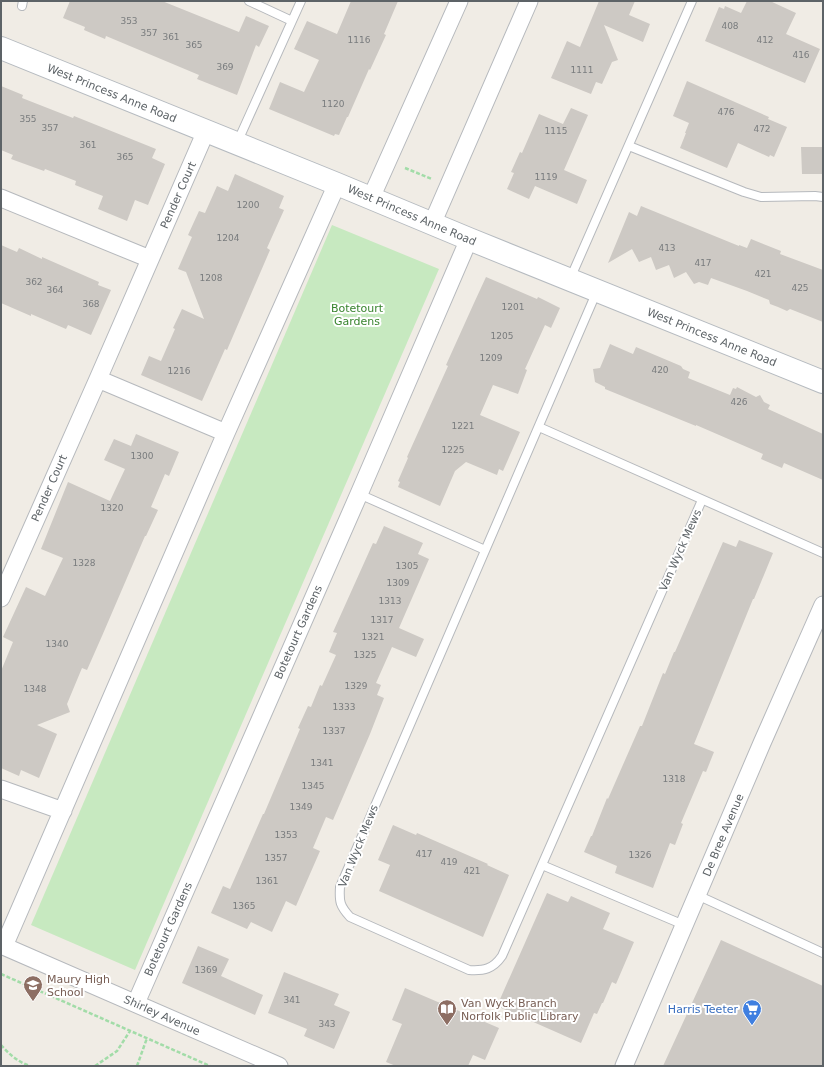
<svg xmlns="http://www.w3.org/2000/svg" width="824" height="1067" viewBox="0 0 824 1067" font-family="'DejaVu Sans',sans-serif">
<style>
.green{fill:#c7e9c0}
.building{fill:#cdc9c4}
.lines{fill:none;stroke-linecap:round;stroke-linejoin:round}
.service-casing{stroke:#b6b9bd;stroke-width:10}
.minor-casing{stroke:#b6b9bd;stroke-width:19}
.secondary-casing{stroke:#b6bbc0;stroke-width:24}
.path{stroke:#a2dca8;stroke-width:2.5;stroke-dasharray:4 2;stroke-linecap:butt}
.service{stroke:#fff;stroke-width:8}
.minor{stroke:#fff;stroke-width:17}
.secondary{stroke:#fff;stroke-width:22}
.labels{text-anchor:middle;stroke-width:4;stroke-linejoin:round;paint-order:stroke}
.number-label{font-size:9px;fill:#797c7e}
.street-label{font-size:11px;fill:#5d6367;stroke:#fff}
.park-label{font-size:11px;fill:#38842e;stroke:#fff}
.education-label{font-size:11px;fill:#785e54;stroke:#fff;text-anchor:start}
.shop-label{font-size:11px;fill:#366cbe;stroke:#fff;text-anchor:end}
</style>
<rect width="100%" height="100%" fill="#f0ece5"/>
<path class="green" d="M332,225L439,269L135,970L31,925Z"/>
<path class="building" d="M70,1H162L239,32L246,16L269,26L259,47L256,45L237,95L197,79L199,75L106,36L105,39L84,30L85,27L63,18Z
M351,1H398L384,34L386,35L370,70L369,69L348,117H347L339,135L335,134L334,136L269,109L280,82L304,92L319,60L294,49L307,21L337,34Z
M599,1H635L629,15L650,24L643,42L604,25L618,60L612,62L602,84L596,82L591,94L551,78L567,41L580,47Z
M747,1H770L796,13L786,34L820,49L805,83L705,41L719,7L724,9L725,6L741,13Z
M687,81L769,117L768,119L787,127L774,157L770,155L769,157L738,143L727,168L680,148L686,133H685L689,123L673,116Z
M1,86L23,95L22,98L73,118L74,116L156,149L152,158L165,164L148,205L135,200L127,221L98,209L103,196L75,185L76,181L45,169L44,171L11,159L13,155L1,150Z
M571,108L588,115L564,170L587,180L577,204L535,186L529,199L507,189L514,173L511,172L520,152L522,153L539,114L563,124Z
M801,147H823V174H802Z
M235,174L284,196L279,208L284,210L267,248L270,250L227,350L225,349L202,401L141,375L149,356L161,361L175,329L173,328L182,309L204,319L186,272L178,269L192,237L188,235L199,211L205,213L217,186L228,191Z
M641,206L739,246V245L747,248L751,239L781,251L780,254L823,270V322L790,309L787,311L778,307L770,304L769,300L747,291L711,278L708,285L699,282L694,284L686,272L674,278L669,265L656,270L651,257L639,262L632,249L608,263L629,212L637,216Z
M1,245L17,252L19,248L42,259V257L99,282L98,285L111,290L91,335L68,325L66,329L31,314V316L1,303Z
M486,277L537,299L538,297L560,308L551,328L545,325L525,369L527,370L518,394L493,385L480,415L520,432L503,471L499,469L497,475L466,462L455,471L440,506L398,487L400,482L398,481L408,458L407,457L448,366L446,365L474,303Z
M610,344L633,354L636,347L681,366L683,369L690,372L688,378L730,395L733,388L736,389L737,387L756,397L760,395L764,402L770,405L768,409L823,434V480L784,463L782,468L761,459L763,454L696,425V426L605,389V387L595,382L593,369L600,368Z
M136,434L179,452L169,476L165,474L151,507L158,510L146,536H145L102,636L87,670L82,668L67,704L70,712L37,725L57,734L39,778L21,770L19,776L1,768V671L13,642L3,637L26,587L45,596L63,558L41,549L68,482L110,501L125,469L104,460L114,439L131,446Z
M384,526L423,543L418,554L429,559L399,628L424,639L416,657L392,647L376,683L381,685L377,695L384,698L370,734L333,820L326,817L313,848L320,851L296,906L286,901L272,932L251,922L247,929L211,913L223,886L230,889L263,814H264L300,729L298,728L308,706L311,707L320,685L322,686L336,655L329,652L337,633L333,632L373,543L376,544Z
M739,540L773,553L754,599H753L694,744L714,752L706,772L703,771L681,823L683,824L675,845L670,843L653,888L615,873L617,866L584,852L591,836H592L607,798L608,799L622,767L640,726H642L663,673L665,674L674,652H675L723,542L736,547Z
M393,825L416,835L417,833L488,864L487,865L509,875L483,937L379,891L390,865L378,860Z
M547,893L568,902L571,896L610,913L603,929L634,942L616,984L612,982L603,1003H602L597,1014L594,1013L581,1043L497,1006Z
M721,940L823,986V1066H663Z
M198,946L229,959L221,976L263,995L255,1015L182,983Z
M284,972L339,994L334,1005L350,1012L334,1049L304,1036L307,1029L268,1013Z
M405,988L499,1028L485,1060L473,1055L468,1066H396L386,1062L402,1024L392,1020Z"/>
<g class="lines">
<g class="service-casing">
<path id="service" d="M249,1L292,21
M22,6L23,1
M237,143L301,1
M629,146L744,192L761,197L815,196L823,197
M570,279L692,1
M597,291L340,887C339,902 340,906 350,917L469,970C484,971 493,969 502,956L702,500
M539,427L823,553
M359,494L485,550
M542,865L684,925
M697,895L823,953"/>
</g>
<g class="minor-casing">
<path id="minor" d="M1,198L150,259
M371,198L459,1
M432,224L529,1
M98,379L226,433
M1,598L98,379L206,131
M1,789L63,811
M1,945L279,1066
M4,946L226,433L337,184
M136,1003L359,494L469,239
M624,1066L762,743L823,605"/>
</g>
<g class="secondary-casing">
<path id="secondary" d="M1,48L337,184L469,239L823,382"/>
</g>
<path class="path" d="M405,168L432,179
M1,974L210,1066
M1,1045C9,1054 18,1062 30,1066
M95,1066L117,1051L130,1031
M137,1066L147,1038"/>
<use href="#service" class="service"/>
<use href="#minor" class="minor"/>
<use href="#secondary" class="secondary"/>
</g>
<defs>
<g id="school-pin" transform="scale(1)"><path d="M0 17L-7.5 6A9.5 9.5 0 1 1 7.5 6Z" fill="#8d6e63" stroke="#fff"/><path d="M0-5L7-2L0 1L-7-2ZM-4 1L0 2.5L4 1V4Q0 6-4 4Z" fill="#fff"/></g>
<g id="library-pin" transform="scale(1)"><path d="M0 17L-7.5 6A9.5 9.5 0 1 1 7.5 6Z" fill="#8d6e63" stroke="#fff"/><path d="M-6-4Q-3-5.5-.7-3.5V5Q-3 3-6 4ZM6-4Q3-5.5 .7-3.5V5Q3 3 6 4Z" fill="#fff"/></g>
<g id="supermarket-pin" transform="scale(1)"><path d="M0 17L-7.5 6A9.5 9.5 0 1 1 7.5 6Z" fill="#3f7fe0" stroke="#fff"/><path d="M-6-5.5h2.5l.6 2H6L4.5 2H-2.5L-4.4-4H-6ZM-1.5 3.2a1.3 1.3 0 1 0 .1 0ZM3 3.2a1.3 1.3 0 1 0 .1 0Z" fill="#fff"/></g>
</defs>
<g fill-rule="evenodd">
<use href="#school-pin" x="33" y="985"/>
<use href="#library-pin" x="447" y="1009"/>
<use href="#supermarket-pin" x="752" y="1009"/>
</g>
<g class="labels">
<g class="number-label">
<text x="129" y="24">353</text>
<text x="730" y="29">408</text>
<text x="149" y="36">357</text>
<text x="171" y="40">361</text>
<text x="359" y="43">1116</text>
<text x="765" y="43">412</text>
<text x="194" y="48">365</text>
<text x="801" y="58">416</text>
<text x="225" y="70">369</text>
<text x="582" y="73">1111</text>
<text x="333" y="107">1120</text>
<text x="726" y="115">476</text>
<text x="28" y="122">355</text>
<text x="50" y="131">357</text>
<text x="762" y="132">472</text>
<text x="556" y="134">1115</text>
<text x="88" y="148">361</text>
<text x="125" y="160">365</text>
<text x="546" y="180">1119</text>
<text x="248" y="208">1200</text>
<text x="228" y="241">1204</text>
<text x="667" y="251">413</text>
<text x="703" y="266">417</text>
<text x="763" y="277">421</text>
<text x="211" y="281">1208</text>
<text x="34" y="285">362</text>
<text x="800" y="291">425</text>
<text x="55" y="293">364</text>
<text x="91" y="307">368</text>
<text x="513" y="310">1201</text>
<text x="502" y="339">1205</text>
<text x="491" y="361">1209</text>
<text x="660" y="373">420</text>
<text x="179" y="374">1216</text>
<text x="739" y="405">426</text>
<text x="463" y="429">1221</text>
<text x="453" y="453">1225</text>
<text x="142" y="459">1300</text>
<text x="112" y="511">1320</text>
<text x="84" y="566">1328</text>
<text x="407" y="569">1305</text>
<text x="398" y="586">1309</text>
<text x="390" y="604">1313</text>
<text x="382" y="623">1317</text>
<text x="373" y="640">1321</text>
<text x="57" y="647">1340</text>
<text x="365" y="658">1325</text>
<text x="356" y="689">1329</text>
<text x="35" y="692">1348</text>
<text x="344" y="710">1333</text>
<text x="334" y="734">1337</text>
<text x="322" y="766">1341</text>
<text x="674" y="782">1318</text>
<text x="313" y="789">1345</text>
<text x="301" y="810">1349</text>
<text x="286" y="838">1353</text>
<text x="424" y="857">417</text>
<text x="640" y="858">1326</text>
<text x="276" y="861">1357</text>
<text x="449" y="865">419</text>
<text x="472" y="874">421</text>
<text x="267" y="884">1361</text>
<text x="244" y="909">1365</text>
<text x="206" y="973">1369</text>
<text x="292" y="1003">341</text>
<text x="327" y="1027">343</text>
</g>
<g class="street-label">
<text transform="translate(112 93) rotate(22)" y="4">West Princess Anne Road</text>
<text transform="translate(178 195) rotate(-66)" y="4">Pender Court</text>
<text transform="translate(412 215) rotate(23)" y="4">West Princess Anne Road</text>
<text transform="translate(712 337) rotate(22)" y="4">West Princess Anne Road</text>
<text transform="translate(49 488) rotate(-66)" y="4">Pender Court</text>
<text transform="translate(680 550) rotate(-66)" y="4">Van Wyck Mews</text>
<text transform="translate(298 632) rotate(-66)" y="4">Botetourt Gardens</text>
<text transform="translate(723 835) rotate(-67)" y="4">De Bree Avenue</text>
<text transform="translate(358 846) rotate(-68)" y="4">Van Wyck Mews</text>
<text transform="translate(168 929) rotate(-66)" y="4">Botetourt Gardens</text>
<text transform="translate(162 1015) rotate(24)" y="4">Shirley Avenue</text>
</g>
<g class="park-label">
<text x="357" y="312">Botetourt<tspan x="357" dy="13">Gardens</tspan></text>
</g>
<g class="education-label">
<text x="47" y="983">Maury High<tspan x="47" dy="13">School</tspan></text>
<text x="461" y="1007">Van Wyck Branch<tspan x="461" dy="13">Norfolk Public Library</tspan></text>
</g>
<g class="shop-label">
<text x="738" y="1013">Harris Teeter</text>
</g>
</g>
<rect width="824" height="1067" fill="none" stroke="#5d6367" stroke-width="4"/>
</svg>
